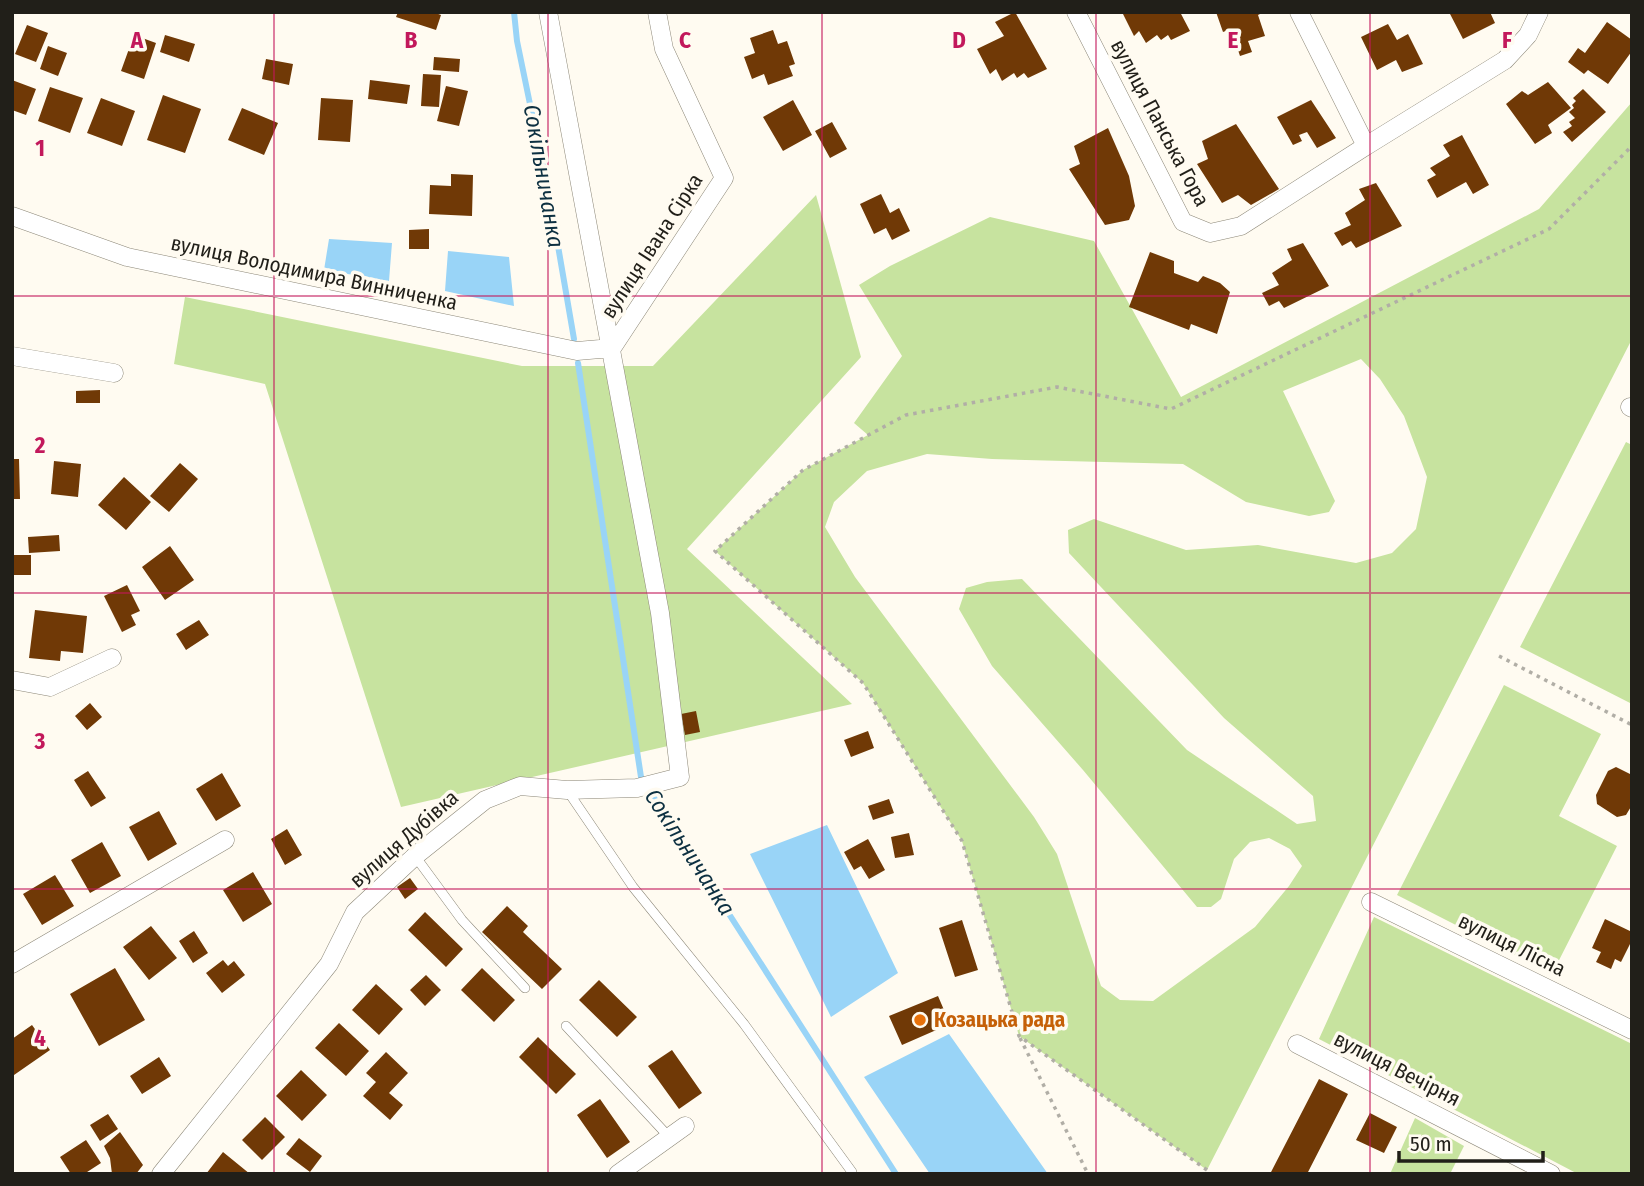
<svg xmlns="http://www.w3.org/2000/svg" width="1644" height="1186" viewBox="0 0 1644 1186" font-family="'Fira Sans Condensed',sans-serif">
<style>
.green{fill:#c7e39f;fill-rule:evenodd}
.water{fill:#99d4f7}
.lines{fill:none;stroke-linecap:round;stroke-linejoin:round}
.stream{stroke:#99d4f7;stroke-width:6}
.building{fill:#703906}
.service-casing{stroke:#8c8778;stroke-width:10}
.minor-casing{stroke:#8c8778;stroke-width:19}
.path{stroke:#b1aea6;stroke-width:3.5;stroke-dasharray:3.5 5;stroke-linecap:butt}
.service{stroke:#fff;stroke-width:9}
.minor{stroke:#fff;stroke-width:18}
.grid{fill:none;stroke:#c2185b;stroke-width:2;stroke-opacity:0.55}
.food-dot{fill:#e8710a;stroke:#fffbf1;stroke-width:2.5}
.labels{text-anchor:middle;stroke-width:7;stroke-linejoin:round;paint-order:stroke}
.street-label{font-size:21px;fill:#211f19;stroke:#fffbf1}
.food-label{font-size:21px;font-weight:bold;fill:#c56008;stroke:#fffbf1;text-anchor:start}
.water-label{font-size:23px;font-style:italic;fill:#0d3041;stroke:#fffbf1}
.grid-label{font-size:23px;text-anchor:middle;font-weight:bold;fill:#c2185b;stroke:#fffbf1;stroke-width:7;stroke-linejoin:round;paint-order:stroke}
</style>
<rect width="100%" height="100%" fill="#fffbf1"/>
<path class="green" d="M1632,102V339L1207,1170L1019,1036L962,841L863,683L715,551L803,470L868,435L854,423L902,356L859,285L890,266L990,217L1094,241L1181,397L1539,209ZM1361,359L1380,379L1404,416L1427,477L1416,529L1392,553L1356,563L1258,545L1186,550L1094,519L1068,530L1069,553L1224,718L1313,796L1316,821L1297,824L1187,750L1022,579L987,582L966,588L959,609L992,666L1083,770L1197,907H1211L1221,899L1234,859L1250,842L1269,838L1290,849L1302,866L1289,886L1255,927L1153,1001L1120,1000L1101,986L1057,854L1034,817L855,577L825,527L834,502L867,471L927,454L992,459L1183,464L1246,502L1309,516L1329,512L1335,501L1283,391Z
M816,195L861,357L687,549L852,704L401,807L265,384L174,364L185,297L522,366H653Z
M1626,442L1632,445V704L1520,647Z
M1504,685L1601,734L1559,816L1617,846L1552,974L1397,895Z
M1374,917L1632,1044V1174H1578L1319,1039Z
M1415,1118L1464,1146L1450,1174H1390Z"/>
<path class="water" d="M329,239L392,243L389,281L324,270Z
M448,251L509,257L514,306L445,291Z
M827,825L898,973L831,1017L750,854Z
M949,1034L1048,1174H930L864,1077Z"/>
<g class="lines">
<path class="stream" d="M514,12L517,41L552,211L574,339
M578,363L641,777L896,1174"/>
</g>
<path class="building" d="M398,12H433L441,15L436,30L396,17Z
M1015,12L1047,69L1028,78L1024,73L1017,78L1014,73L1002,81L996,69L990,74L977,49L1004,36L995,22Z
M1122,12H1180L1190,31L1171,40L1168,35L1161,40L1157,35L1146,43L1139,31L1134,36Z
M1216,12H1264L1258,15L1265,36L1248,41L1252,52L1240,56L1231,29L1223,32Z
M1449,12H1490L1495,23L1463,39Z
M1607,22L1632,40V51L1608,84L1588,70L1584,74L1568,62L1578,48L1585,53Z
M1388,24L1397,40L1408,34L1423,64L1402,72L1396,60L1377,70L1361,37Z
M27,25L48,33L36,62L15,54Z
M773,30L778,44L787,41L795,64L789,66L793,76L768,85L764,74L752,79L744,57L755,53L750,38Z
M134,35L156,43L144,79L121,71Z
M165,35L195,44L189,62L160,52Z
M48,46L67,53L58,76L40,69Z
M434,57L460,59L459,72L433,70Z
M266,59L293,64L289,85L262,79Z
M423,74L441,75L439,107L421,106Z
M12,80L36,89L26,115L12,110Z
M370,80L410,85L407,104L368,99Z
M1548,82L1571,108L1548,125L1552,133L1535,144L1506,104L1522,91L1528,95Z
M446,86L468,91L459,126L437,121Z
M50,87L83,98L70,133L38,121Z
M1583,89L1606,112L1572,142L1563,132L1572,126L1569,122L1575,118L1569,112L1574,108L1572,105L1576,101L1573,98Z
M163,95L201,109L185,153L147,140Z
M101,98L135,111L122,146L87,133Z
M321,98L353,100L350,142L318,140Z
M793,100L812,135L783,151L763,117Z
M1311,100L1336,138L1317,148L1307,132L1299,135L1302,141L1293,145L1277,117Z
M242,108L278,123L264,155L228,140Z
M832,122L847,149L830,158L815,131Z
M1236,124L1279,189L1251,205L1238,195L1222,203L1197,164L1208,159L1202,141Z
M1108,128L1129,176L1135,206L1129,220L1105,225L1069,169L1080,164L1074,146Z
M1462,135L1489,185L1473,194L1466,182L1437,198L1427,180L1436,175L1430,168L1450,156L1443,145Z
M451,174L473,175L472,216L429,214L430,185L451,186Z
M1376,183L1402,226L1356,248L1351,241L1342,246L1334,233L1351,225L1345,213L1365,200L1359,189Z
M881,194L890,213L899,208L910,231L892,240L886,228L874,234L860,204Z
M429,229V249H409V230Z
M1303,243L1329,286L1284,308L1279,301L1269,306L1262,293L1279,285L1272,273L1292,260L1287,249Z
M1150,252L1174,261V273L1198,282L1203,276L1220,283L1230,292L1217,334L1191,324L1189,330L1129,307Z
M100,390V403H76V391Z
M12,459H19L20,499H12Z
M54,461L81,464L78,497L51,494Z
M180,463L198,479L169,512L150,496Z
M124,477L151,502L126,530L98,505Z
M59,535L60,551L29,553L28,537Z
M170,546L194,580L165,600L142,567Z
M12,555H31V575H12Z
M127,585L140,611L131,615L136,625L122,632L104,596Z
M35,610L87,616L83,653L61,651L60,661L29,658Z
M199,620L209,635L186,650L176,634Z
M90,703L102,717L87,730L75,716Z
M696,711L700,732L685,735L681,714Z
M868,731L874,748L851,757L844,740Z
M1616,767L1632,775V805L1626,815L1617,817L1597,804L1596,795L1608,771Z
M88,771L106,798L91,807L74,780Z
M222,773L241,806L216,821L196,789Z
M889,799L894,813L873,820L868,806Z
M159,811L177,844L148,861L129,827Z
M287,829L302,855L285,865L271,839Z
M909,833L914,855L895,858L891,837Z
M868,839L885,870L869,879L861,866L854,870L844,852Z
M102,842L121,876L90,893L71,860Z
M253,872L272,904L243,922L223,890Z
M55,875L74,906L42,925L23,894Z
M410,878L418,889L405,899L397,887Z
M507,906L528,926L523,932L562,969L542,989L482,932Z
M425,912L463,949L446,967L408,930Z
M1605,919L1632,932V940L1621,962L1615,959L1611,969L1596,962L1601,952L1592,948Z
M962,920L978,970L955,977L939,928Z
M151,926L177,958L149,980L123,947Z
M194,931L208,953L193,963L179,941Z
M223,960L228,966L234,961L245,975L222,993L206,973Z
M115,968L145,1020L99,1046L70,994Z
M482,968L515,1000L494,1022L461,990Z
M426,975L441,990L425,1006L410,990Z
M599,980L637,1017L617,1037L579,1000Z
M376,984L403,1009L379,1035L352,1010Z
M938,996L950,1024L902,1045L889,1016Z
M339,1023L369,1051L346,1076L315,1048Z
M32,1025L50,1050L14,1075L12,1072V1039Z
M538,1037L576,1074L556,1094L519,1057Z
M672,1050L702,1093L679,1109L648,1066Z
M386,1052L408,1073L389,1093L403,1105L390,1120L363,1096L376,1082L366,1073Z
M159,1057L171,1076L142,1094L130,1076Z
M301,1070L327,1095L302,1121L276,1096Z
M1319,1079L1348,1094L1307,1174H1270Z
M600,1099L630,1142L607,1158L577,1115Z
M1370,1113L1397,1127L1384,1153L1356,1140Z
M108,1114L118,1129L100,1141L90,1125Z
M265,1117L285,1137L262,1160L242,1140Z
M120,1132L143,1165L136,1174H112L110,1158L104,1146Z
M299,1138L322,1156L310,1172L286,1154Z
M86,1140L101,1163L84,1174H71L60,1157Z
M223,1152L250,1174H206Z"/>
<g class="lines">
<g class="service-casing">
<path id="service" d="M567,790L633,887L744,1024L852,1172
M415,856L462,920L525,988
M566,1026L670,1138"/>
</g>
<g class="minor-casing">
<path id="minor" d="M1076,12L1183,222L1210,233L1241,226L1366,146
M1299,12L1366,146L1505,60L1528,35L1539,12
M12,216L127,257L577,351L612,348
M612,348L724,178L664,49L657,12
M12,356L114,373
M1630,407L1632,408
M12,680L50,687L112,658
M1371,902L1632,1030
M12,964L225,840
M1297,1044L1551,1174
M161,1174L329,964L355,912L415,856L485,800L520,786L567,790L637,788L680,777L660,613L548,12
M618,1174L685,1126"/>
</g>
<path class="path" d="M1499,656L1632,725
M1020,1038L1088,1174
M1207,1170L1019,1036L962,841L863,683L715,551L803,470L906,415L1057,387L1171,409L1549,229L1632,146"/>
<use href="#service" class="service"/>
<use href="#minor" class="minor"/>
</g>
<path class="grid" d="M274,12V1174M548,12V1174M822,12V1174M1096,12V1174M1370,12V1174M12,296H1632M12,593H1632M12,889H1632"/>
<circle class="food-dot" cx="920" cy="1020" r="7"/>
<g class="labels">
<g class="street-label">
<text transform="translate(1160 123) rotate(62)" y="7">вулиця Панська Гора</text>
<text transform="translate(652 246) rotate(-57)" y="7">вулиця Івана Сірка</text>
<text transform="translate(314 273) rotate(12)" y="7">вулиця Володимира Винниченка</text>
<text transform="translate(404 839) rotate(-41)" y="7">вулиця Дубівка</text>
<text transform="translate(1512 945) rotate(26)" y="7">вулиця Лісна</text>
<text transform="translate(1397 1069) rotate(27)" y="7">вулиця Вечірня</text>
</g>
<g class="food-label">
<text x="934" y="1027">Козацька рада</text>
</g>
<g class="water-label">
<text transform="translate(544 176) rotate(80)" y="8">Сокільничанка</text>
<text transform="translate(690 852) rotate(57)" y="8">Сокільничанка</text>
</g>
</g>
<g class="grid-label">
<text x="137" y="48">A</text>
<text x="411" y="48">B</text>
<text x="685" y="48">C</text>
<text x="959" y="48">D</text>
<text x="1233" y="48">E</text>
<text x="1507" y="48">F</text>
<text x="40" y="156">1</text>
<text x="40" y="453">2</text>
<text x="40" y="749">3</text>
<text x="40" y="1046">4</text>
</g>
<rect width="1644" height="1186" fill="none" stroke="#211f19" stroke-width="28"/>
<path d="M1399 1151v10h144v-10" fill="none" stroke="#211f19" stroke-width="3.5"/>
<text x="1410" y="1151" font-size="21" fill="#211f19" stroke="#fffbf1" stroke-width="5" paint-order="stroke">50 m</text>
</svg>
